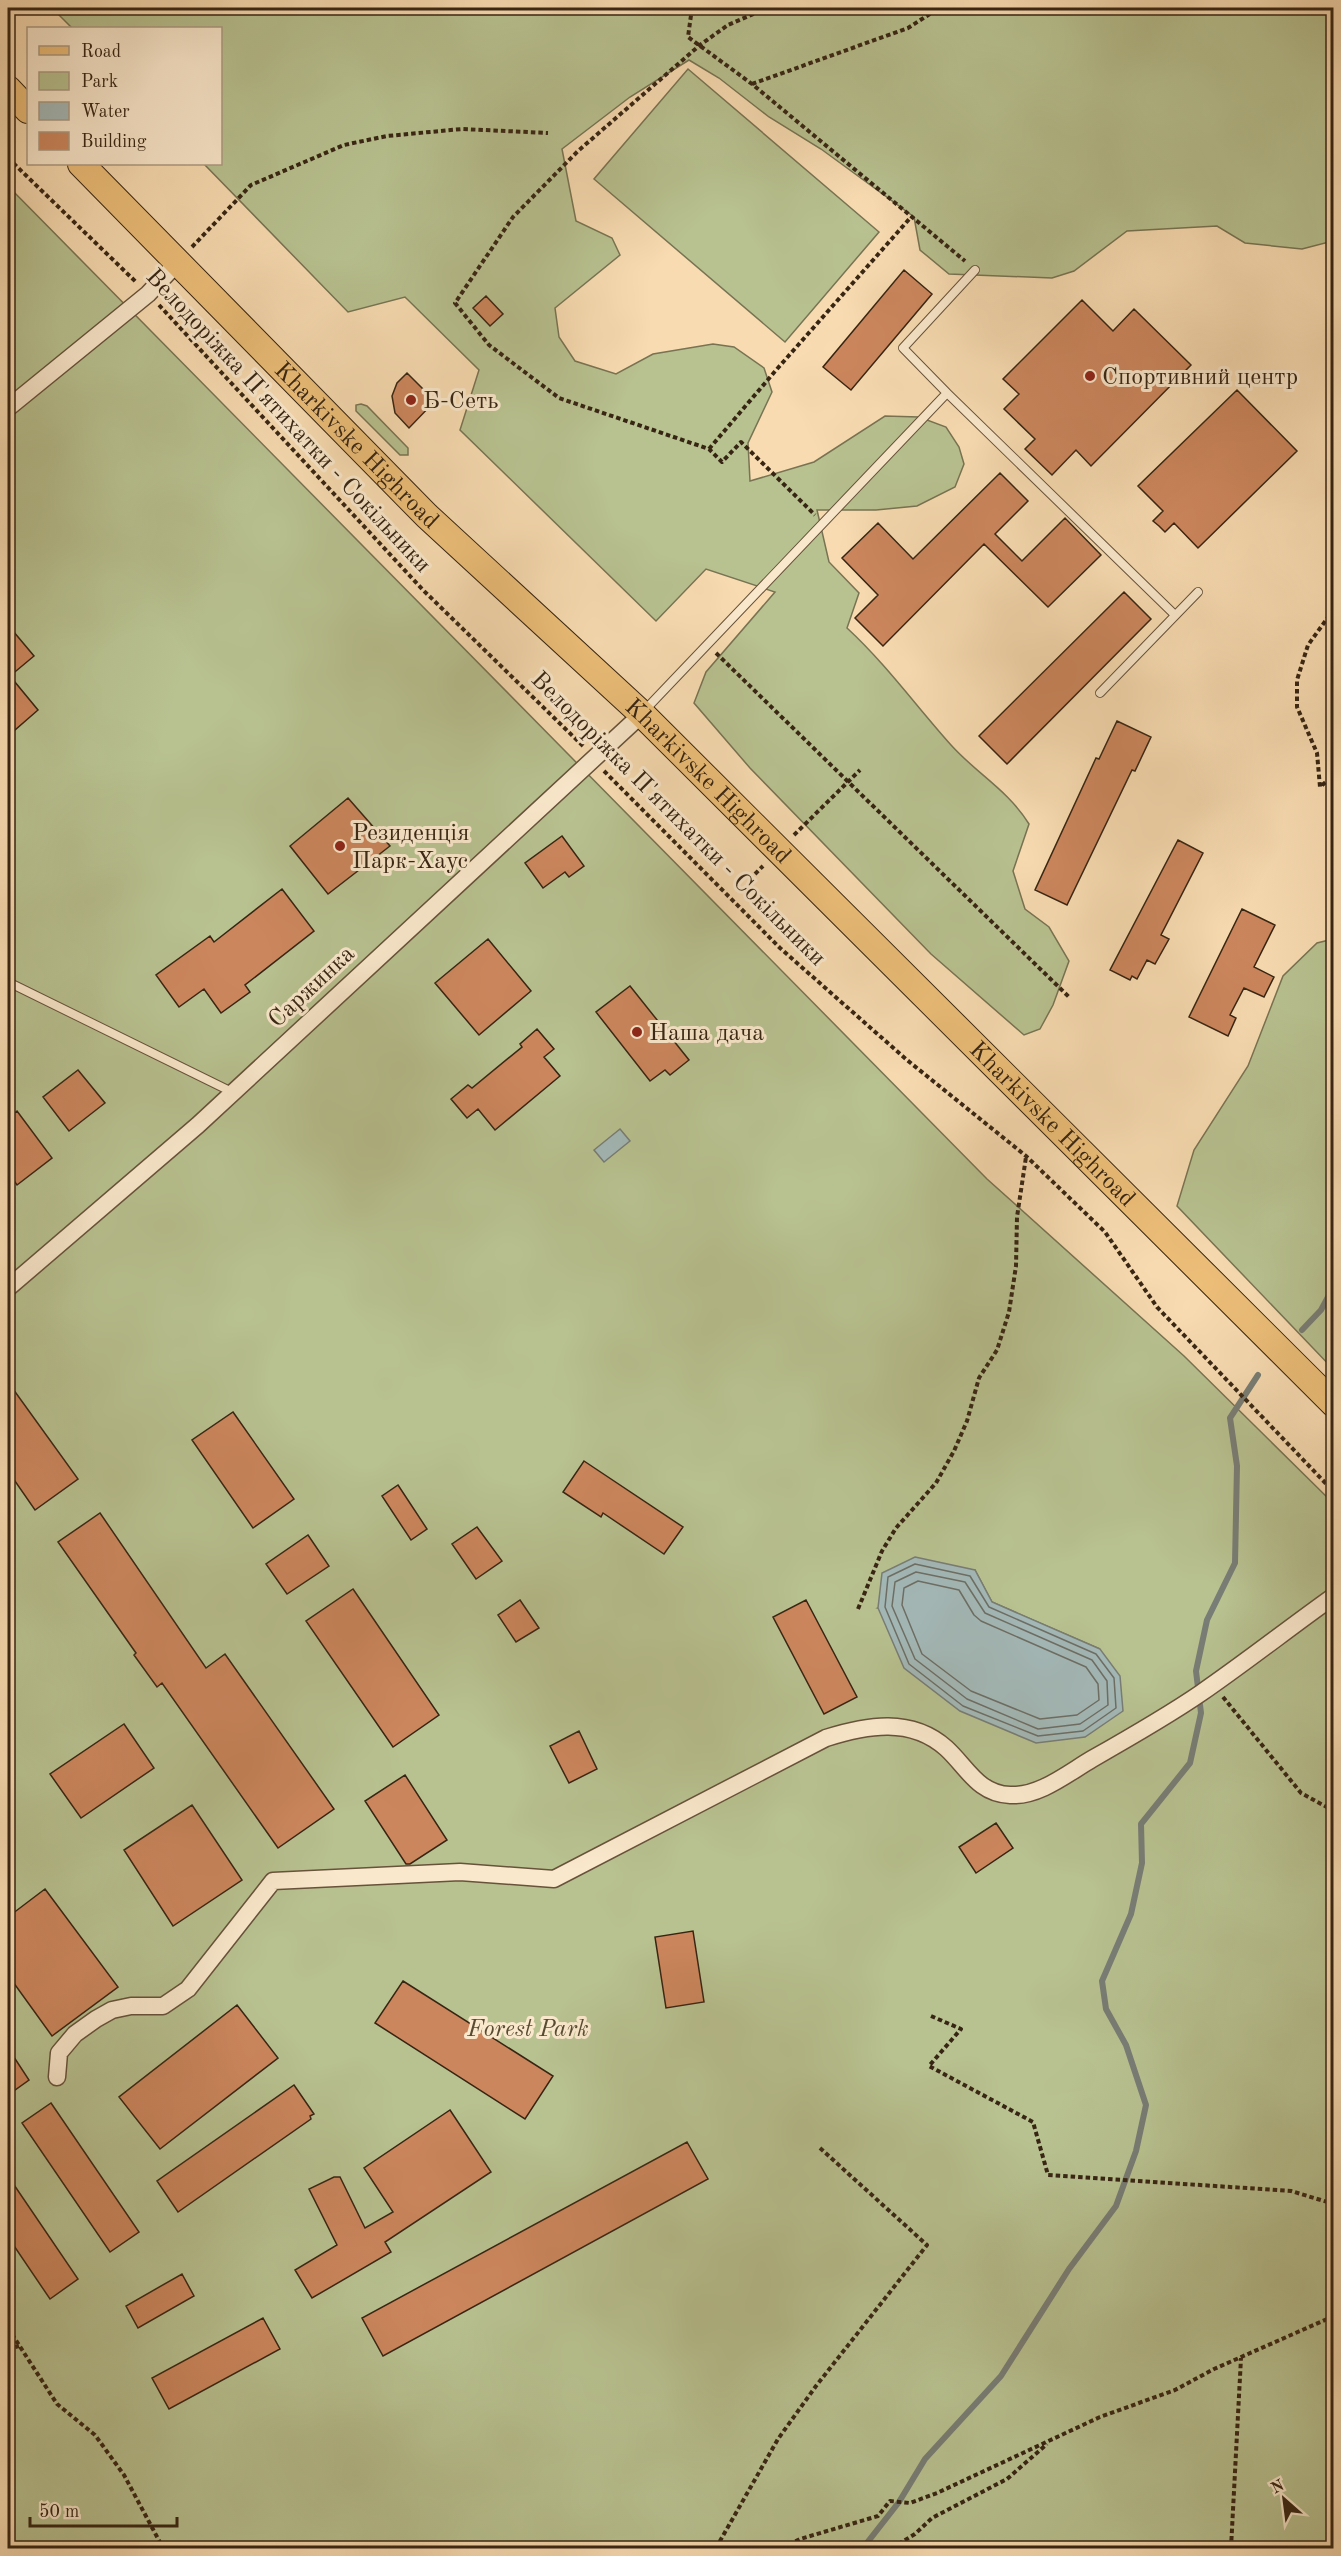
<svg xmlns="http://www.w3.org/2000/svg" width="1341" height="2556" viewBox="0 0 1341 2556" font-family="'Old Standard TT',serif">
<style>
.green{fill:#b8c190;stroke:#787352;stroke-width:1.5;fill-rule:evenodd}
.water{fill:#a3b8b7;stroke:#787d75;stroke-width:1.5}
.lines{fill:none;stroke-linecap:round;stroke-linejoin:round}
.shore{stroke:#6d6e65;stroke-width:1.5}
.stream{stroke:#787d75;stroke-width:6}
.building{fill:#cc865d;stroke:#372513;stroke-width:1.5}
.lane-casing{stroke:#67523a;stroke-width:10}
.street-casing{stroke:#67523a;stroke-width:19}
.primary-casing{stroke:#372513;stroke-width:28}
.path{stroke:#372513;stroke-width:4;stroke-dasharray:4.5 3;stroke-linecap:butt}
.lane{stroke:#fae8cc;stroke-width:8}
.street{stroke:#fae8cc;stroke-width:16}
.primary{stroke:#ecbe78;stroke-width:26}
.poi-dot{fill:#8f2418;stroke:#fae8cc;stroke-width:2}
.labels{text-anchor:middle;stroke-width:6;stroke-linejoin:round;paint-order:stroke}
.poi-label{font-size:24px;fill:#372513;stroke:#fae8cc;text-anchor:start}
.street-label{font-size:24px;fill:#372513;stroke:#fae8cc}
.park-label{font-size:24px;font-style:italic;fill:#574c32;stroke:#fae8cc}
</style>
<rect width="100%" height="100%" fill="#f8dbb1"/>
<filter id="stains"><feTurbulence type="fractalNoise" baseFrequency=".00333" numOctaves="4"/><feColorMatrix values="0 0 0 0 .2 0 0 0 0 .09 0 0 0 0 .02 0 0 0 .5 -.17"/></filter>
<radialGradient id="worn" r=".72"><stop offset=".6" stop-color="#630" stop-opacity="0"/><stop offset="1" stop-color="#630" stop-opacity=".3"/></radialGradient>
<path class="green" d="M52,8H1333V241L1302,249L1245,243L1217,226L1127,231L1074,271L1052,278L949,274L920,250L914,217L821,149L769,117L719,78L689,60L630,97L562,149L576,221L612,238L620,255L555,308L559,337L575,361L616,374L653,354L713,344L734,347L764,368L772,392L748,443L750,481L814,462L885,416L919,417L946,427L959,447L964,464L955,487L917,506L876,510H817L829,562L859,593L847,628C886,664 916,706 951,745C977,774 1008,790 1029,824L1013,871L1025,909L1049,927L1069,961L1053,1005L1040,1029L1024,1035L931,954L750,768L694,703L706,672L775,592L706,569L656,621L460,430L479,370L405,297L348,312L204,164H220V28H72Z
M688,69L879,232L785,342L594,179Z
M8,186L987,1179L1184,1356L1333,1503V2548H8ZM975,1570L992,1602L1100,1649L878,1608Z
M361,404L367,406L408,448V455H400L356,411V405Z
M1333,939H1334L1333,1369L1177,1206L1194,1150L1248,1066L1283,976L1317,943Z"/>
<path class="water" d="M620,1129L630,1141L604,1162L594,1150Z
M915,1557L975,1570L992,1602L1100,1649L1120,1676L1123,1711L1085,1737L1036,1743L960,1711L904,1668L878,1608L882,1573Z"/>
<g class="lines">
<path class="shore" d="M915,1564L970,1576L989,1607L1096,1654L1114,1678L1116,1708L1083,1731L1038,1736L963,1706L909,1664L885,1607L888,1577Z
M916,1572L965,1582L985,1613L1092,1660L1107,1681L1108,1705L1080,1724L1038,1729L967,1699L915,1659L892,1606L895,1582Z
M918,1581L959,1590L974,1615L981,1621L1086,1667L1098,1684L1099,1700L1077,1715L1040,1719L971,1691L922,1654L902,1605L904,1588Z"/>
<path class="stream" d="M1302,1330L1321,1310L1334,1286
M863,2548L899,2502L925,2459L1001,2376L1069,2269L1116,2206L1136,2151L1146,2105L1126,2045L1106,2009L1102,1981L1131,1914L1142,1863L1141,1824L1190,1763L1201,1713L1196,1671L1207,1620L1235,1563L1237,1466L1230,1418L1258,1375"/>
</g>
<path class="building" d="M904,270L932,294L851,390L823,367Z
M486,296L503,314L490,326L473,308Z
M1082,300L1113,331L1134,309L1191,365L1091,466L1076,450L1052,475L1025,449L1035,439L1004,409L1019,394L1003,379Z
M407,373L435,401L409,428L395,413L392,396L397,383Z
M1237,390L1297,451L1198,548L1174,523L1165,532L1159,526L1153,521L1163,511L1138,486Z
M1000,473L1028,501L995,534L1022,561L1065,518L1101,555L1048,607L984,544L883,646L855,618L878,595L842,558L878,523L913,559Z
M1124,592L1151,619L1007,764L979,736Z
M8,625L34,656L10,676L38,710L8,736Z
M1117,721L1151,737L1135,771L1132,770L1067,905L1035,890L1096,758L1099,759Z
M348,798L390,846L328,894L290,846Z
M562,836L584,866L569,877L565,872L543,888L525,863Z
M1178,840L1203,853L1161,935L1169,939L1155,964L1147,960L1137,979L1132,976L1130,980L1110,970Z
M282,889L314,931L245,985L250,992L221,1013L204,989L179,1007L156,975L210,936L214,942Z
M1242,909L1275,925L1254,967L1274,977L1264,997L1244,988L1230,1015L1236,1018L1228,1036L1189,1017Z
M488,939L531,991L479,1035L435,983Z
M630,986L689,1060L670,1075L665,1070L650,1081L596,1012Z
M537,1029L554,1049L544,1057L560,1076L495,1130L478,1109L467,1118L451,1099L468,1085L472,1088L522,1047L520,1044Z
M78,1070L105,1103L69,1131L43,1097Z
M17,1111L52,1158L17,1185L8,1172V1118Z
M8,1382L78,1479L35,1510L8,1471Z
M233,1412L294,1499L253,1528L192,1440Z
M584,1461L683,1527L664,1554L603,1513L601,1517L563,1492Z
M398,1485L427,1529L411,1540L382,1496Z
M100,1513L206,1668L225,1654L334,1809L278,1848L162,1683L157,1687L134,1655L136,1653L58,1542Z
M477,1527L502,1561L476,1579L452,1544Z
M308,1535L329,1566L287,1594L266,1564Z
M353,1589L439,1715L393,1747L306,1621Z
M520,1600L539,1628L516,1642L498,1615Z
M806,1600L857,1697L824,1714L773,1617Z
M124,1724L154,1768L81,1818L50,1774Z
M579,1731L597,1769L569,1783L550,1746Z
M405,1775L447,1840L410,1864H406L365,1801Z
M192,1805L242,1880L173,1926L124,1850Z
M996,1823L1013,1848L976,1873L959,1847Z
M45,1889L118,1987L52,2036L8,1975V1917Z
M693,1931L704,2002L666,2008L655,1937Z
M403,1981L553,2076L525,2119L375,2023Z
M237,2005L278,2058L160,2149L119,2097Z
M8,2048L29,2080L8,2095Z
M294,2085L314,2114L310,2116L311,2119L178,2212L157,2181Z
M51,2103L139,2232L110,2252L22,2123Z
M450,2110L491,2172L385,2242L391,2252L312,2298L295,2270L337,2245L309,2189L334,2177H340L365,2228L393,2212L364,2168Z
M687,2142L708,2179L383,2356L362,2318Z
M8,2176L78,2279L50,2299L8,2237Z
M182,2274L194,2296L138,2328L126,2306Z
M263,2318L280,2349L169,2409L152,2378Z"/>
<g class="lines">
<g class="lane-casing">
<path id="lane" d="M947,393L1175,615
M1100,693L1198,592
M644,711L947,393L903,348L975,270
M8,982L232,1092"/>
</g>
<g class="street-casing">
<path id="street" d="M8,408L148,294L178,262
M8,1288L198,1125L642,714
M57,2077L59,2053L75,2034L96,2019L112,2010L131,2006H163L188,1989L273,1881L460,1872L554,1879L826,1738C867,1725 911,1717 946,1748C967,1767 978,1794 1010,1795C1039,1797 1068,1773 1092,1759C1129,1738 1166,1717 1201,1693C1246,1662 1289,1628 1334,1596"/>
</g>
<g class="primary-casing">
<g id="primary">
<path d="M8,89L28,110"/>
<path id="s1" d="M81,164L427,516L642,714L1334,1404"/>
</g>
</g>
<path class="path" d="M692,8L688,37L752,84L965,261
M798,8L758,12L728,25L700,45L578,151L513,217L455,303L489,345L559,398L709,449L722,462L741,442L815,515
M752,84L908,28L939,8
M8,158L137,283
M192,247L251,185L344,145L387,136L462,129L548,133
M159,305L423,590L584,747
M709,449L777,369L911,217
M1334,609L1308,645L1297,680V707L1317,753L1320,787L1334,775
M716,653L1069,997
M604,771L780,948L907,1060L1026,1156L1105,1232L1157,1307L1334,1492
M794,835L860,770
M755,874L763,866
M858,1609L882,1551L896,1528L936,1483L954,1451L967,1421L979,1378L997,1350L1009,1312L1016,1266L1017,1217L1026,1157
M1223,1697L1301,1793L1334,1811
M931,2016L961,2029L929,2066L1033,2122L1048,2175L1291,2191L1334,2204
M8,2328L57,2404L95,2435L124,2475L163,2548
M8,2349L19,2346
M716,2548L778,2439L816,2386L927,2245L820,2148
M782,2548L800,2539L878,2516L890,2501L910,2503L937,2493L1100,2417L1175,2390L1214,2369L1334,2316
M892,2548L915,2534L932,2518L1007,2479L1047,2444
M1231,2548L1241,2358"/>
<use href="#lane" class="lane"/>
<use href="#street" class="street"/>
<use href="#primary" class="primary"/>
</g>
<g class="poi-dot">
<circle cx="1090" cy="376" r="6"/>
<circle cx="411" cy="400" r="6"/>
<circle cx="340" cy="846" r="6"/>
<circle cx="637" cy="1032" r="6"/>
</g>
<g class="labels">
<g class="poi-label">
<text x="1102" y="384">Спортивний центр</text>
<text x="423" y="408">Б-Сеть</text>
<text x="352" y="840">Резиденція<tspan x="352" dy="28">Парк-Хаус</tspan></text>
<text x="649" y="1040">Наша дача</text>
</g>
<g class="street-label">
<text transform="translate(289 420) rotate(47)" y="8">Велодоріжка П'ятихатки - Сокільники</text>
<text dy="8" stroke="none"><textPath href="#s1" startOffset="394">Kharkivske Highroad</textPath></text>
<text dy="8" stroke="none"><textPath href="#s1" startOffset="880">Kharkivske Highroad</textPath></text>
<text transform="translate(679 818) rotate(45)" y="8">Велодоріжка П'ятихатки - Сокільники</text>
<text transform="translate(311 986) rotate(-43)" y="8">Саржинка</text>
<text dy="8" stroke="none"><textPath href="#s1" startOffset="1366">Kharkivske Highroad</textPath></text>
</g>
<g class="park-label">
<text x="528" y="2036">Forest Park</text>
</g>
</g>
<rect width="1341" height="2556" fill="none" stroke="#f8dbb1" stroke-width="30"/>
<rect x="9" y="9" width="1323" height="2538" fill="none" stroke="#372513" stroke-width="3"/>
<rect x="15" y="15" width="1311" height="2526" fill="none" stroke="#372513" stroke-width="1.5"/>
<rect x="27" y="27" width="195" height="138" fill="#fae8cc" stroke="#ac9a82" stroke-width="1.5"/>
<rect x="39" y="46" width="30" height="9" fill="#ecbe78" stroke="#ac9a82" stroke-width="1.5"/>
<text x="81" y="57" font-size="18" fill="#372513">Road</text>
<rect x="39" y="72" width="30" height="18" fill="#b8c190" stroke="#ac9a82" stroke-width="1.5"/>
<text x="81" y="87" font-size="18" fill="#372513">Park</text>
<rect x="39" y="102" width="30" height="18" fill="#a3b8b7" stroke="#ac9a82" stroke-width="1.5"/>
<text x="81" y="117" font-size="18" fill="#372513">Water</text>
<rect x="39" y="132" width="30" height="18" fill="#cc865d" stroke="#ac9a82" stroke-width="1.5"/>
<text x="81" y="147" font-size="18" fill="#372513">Building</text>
<g transform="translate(1284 2499) rotate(332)" stroke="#fae8cc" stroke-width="4.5" paint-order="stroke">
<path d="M0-4.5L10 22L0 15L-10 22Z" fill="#372513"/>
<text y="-9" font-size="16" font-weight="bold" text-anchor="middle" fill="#372513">N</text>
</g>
<path d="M30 2517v9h147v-9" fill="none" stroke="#372513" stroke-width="3"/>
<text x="39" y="2517" font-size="18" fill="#372513" stroke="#fae8cc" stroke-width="4.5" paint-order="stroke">50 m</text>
<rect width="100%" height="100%" filter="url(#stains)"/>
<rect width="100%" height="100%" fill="url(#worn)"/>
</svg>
